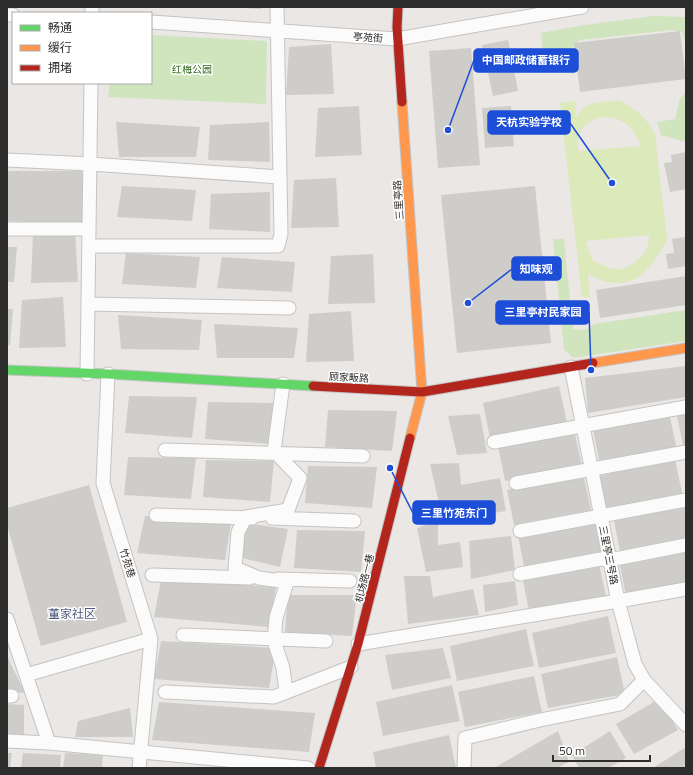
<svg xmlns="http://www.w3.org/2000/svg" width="693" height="775" viewBox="0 0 693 775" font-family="'Titillium Web','Noto Sans SC',sans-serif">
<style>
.green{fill:#d0e5bd}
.pitch{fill:#dbe9bb;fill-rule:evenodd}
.building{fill:#cfcdca}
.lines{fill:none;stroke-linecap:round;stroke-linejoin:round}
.street-casing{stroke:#c4c4c4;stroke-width:15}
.fast-casing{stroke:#c4c4c4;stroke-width:11}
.slow-casing{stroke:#c4c4c4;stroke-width:11}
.jam-casing{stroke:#c4c4c4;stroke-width:11}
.street{stroke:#fcfbfb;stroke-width:13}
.fast{stroke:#63d668;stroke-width:9}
.slow{stroke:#ff974d;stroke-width:9}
.jam{stroke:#b3261e;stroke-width:9}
.labels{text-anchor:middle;stroke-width:3;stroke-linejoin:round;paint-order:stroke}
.street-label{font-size:10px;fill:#2d2d2d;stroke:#fff}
.park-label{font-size:10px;fill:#326a1c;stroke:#fff}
.quarter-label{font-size:12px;fill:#4d597d;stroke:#fff}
.leader{fill:none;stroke:#1d4ed8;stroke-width:1.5}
.callout-dot{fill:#1d4ed8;stroke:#fff;stroke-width:1.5}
.callout{fill:#1d4ed8;stroke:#1d4ed8;stroke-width:1.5}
.callout-label{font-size:11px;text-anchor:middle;font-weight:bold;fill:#fff}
</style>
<rect width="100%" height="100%" fill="#eae7e4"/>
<path class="green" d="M653,16L686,17V46L682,32L673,30L579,40L568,54L544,60L541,33L578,26Z
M151,35L267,41L266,104L108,97L110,83H151Z
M686,93V142L661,135L657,122L675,119L680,98Z
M553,239H564L573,329L585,330L594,324L686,310V341L573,358L564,349Z"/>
<path class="pitch" d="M619,100C635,109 648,118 655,135L667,239C656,262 638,289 608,282C601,281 594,277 588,274L590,297H582L560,103L575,101L576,116L586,106L594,103ZM603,117C623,117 634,127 641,146L578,151C577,130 582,123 603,117ZM649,235C649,239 649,244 647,248C644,256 631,267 621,269C612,271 600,264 592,260L586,241Z"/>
<path class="building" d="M242,7H261V9L242,8Z
M680,31L686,79L580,92L574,43Z
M508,40L518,91L493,96L482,45Z
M331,44L334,94L286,95L289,47Z
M471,48L480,165L438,168L429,51Z
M359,106L362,155L315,157L318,108Z
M511,106L514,146L485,148L482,108Z
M116,122L200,127L196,157H119Z
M269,122L270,162L208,160L210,125Z
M686,152V189L670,192L664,163L672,162L671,155Z
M7,171H82V224L7,221Z
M336,178L339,227L291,228L294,180Z
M122,186L196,190L192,221L117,217Z
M535,186L551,343L457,353L441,195Z
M270,192V232L209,229L211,194Z
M75,232L78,282L31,283L33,234Z
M686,237V266L668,269L666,254L674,253L672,239Z
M7,247H17L14,282H7Z
M126,253L200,257L196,288L122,284Z
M373,254L375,303L328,304L331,256Z
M222,257L295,262L292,292L217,288Z
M686,276V305L600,318L596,290Z
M63,297L66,347L19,348L22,300Z
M7,309H13L10,345H7Z
M351,311L354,361L306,362L309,314Z
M118,315L202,320L199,350L121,349Z
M214,324L298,328L294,358H217Z
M686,366V397L588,413L585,378Z
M559,386L567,423L490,438L483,403Z
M129,396L197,397L192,438L125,433Z
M208,402L276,403L272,444L205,439Z
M328,410L397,411L392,451L325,447Z
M669,413L677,450L600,464L593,430Z
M480,414L487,453L457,455L448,416Z
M686,414V450H684L677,416Z
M574,430L582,466L505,481L498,446Z
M128,457L196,458L191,499L124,495Z
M206,460L274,461L270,502L203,497Z
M675,460L683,497L606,511L599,476Z
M459,463L461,485L500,478L506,511L443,521L430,464Z
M308,466L377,467L372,508L305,503Z
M583,473L591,510L514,525L507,490Z
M89,485L127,622L41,646L7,525V508Z
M686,505V543L621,556L614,521Z
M145,516L232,517L225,560L137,553Z
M594,520L602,556L525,571L518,536Z
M438,521V545L460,542L463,567L426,572L417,528Z
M246,523L288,529L280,567L242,558Z
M297,530L365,531L361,572L294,568Z
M511,536L515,570L471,579L469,541Z
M686,546V584L626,596L619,561Z
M598,560L606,596L529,611L522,576Z
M404,576H430L433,597L473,589L479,615L408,624Z
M161,580L276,587L269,627L154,617Z
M515,581L518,605L485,612L483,585Z
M288,595H357L352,636L285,632Z
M608,616L616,653L539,668L532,633Z
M526,629L534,666L457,681L450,646Z
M161,641L276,648L269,688L154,679Z
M443,648L451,678L392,690L385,655Z
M7,656L25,693L7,691Z
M617,657L625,694L548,708L541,674Z
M534,676L542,712L465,727L458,692Z
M452,685L460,721L383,736L376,702Z
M659,699L678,730L634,754L616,724Z
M159,702L315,713L309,752L152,740Z
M7,704L24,705V736L7,734Z
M130,708L133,737H75L78,721Z
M558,731L569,762L557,768H494Z
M610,731L626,758L608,768H579L572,755Z
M449,735L456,768H376L373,752Z
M686,747V768H653Z
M7,753H12L10,768H7Z
M23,753L61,755L60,768H21Z
M65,753L103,755L102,768H63Z"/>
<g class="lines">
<g class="street-casing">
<path id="street" d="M92,13V7
M7,15H13
M151,22L397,39L582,7
M7,160L90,164L280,177
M7,229H89
M89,246H278L281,234L277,7
M88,304L289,308
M571,367L618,601L635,664L644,680L686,725
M87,374L91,83
M108,374L103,483L151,639L139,768
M283,384L274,451L300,478L288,510L246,517L238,532L235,568L259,578L287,582L276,618L274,641L283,668L286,692
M494,442L686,407
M165,450L363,456
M516,483L686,452
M156,515L252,518
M272,518L354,521
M520,531L686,500
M520,574L601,559L610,560L686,545
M152,575L250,578
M278,579L350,581
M7,619L49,743
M183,635L326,641
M358,644L618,601L686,589
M26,675L151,639
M165,692L274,697L351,667
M7,696H12
M7,741L49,743L308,768
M464,768L465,738L540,720L620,704L644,680"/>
</g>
<g class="fast-casing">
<path id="fast" d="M7,370L108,374L313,386"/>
</g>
<g class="slow-casing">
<path id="slow" d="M402,102L422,392L410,438
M593,363L686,348"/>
</g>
<g class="jam-casing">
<path id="jam" d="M398,7L397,27L402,102
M313,386L422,392L593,363
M319,768L358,644L410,438"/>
</g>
<use href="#street" class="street"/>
<use href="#fast" class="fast"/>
<use href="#slow" class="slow"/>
<use href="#jam" class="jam"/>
</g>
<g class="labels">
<g class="street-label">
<text transform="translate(368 37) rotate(4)" y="4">亭苑街</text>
<text transform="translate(398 200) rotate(-94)" y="4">三里亭路</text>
<text transform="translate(349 377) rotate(3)" y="4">顾家畈路</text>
<text transform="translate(609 555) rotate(79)" y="4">三里亭三号路</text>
<text transform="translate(128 563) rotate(73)" y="4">竹苑巷</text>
<text transform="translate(364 578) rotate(-76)" y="4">机场路一巷</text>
</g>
<g class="park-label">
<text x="192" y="73">红梅公园</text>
</g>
<g class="quarter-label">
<text x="72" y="618">董家社区</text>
</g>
</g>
<path class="leader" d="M448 130L474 60M612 183L570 123M468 303L512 269M591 370L589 312M390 468L413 513"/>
<g class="callout-dot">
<circle cx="448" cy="130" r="4"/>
<circle cx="612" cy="183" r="4"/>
<circle cx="468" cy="303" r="4"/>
<circle cx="591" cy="370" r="4"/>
<circle cx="390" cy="468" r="4"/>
</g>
<g class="callout">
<rect x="474" y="49" width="104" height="23" rx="4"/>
<rect x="488" y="111" width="82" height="23" rx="4"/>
<rect x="512" y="257" width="49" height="23" rx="4"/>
<rect x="496" y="301" width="93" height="23" rx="4"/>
<rect x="413" y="501" width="82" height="23" rx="4"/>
</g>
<g class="callout-label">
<text x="526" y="64">中国邮政储蓄银行</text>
<text x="529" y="126">天杭实验学校</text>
<text x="536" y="273">知味观</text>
<text x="543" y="316">三里亭村民家园</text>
<text x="454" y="517">三里竹苑东门</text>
</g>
<rect width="693" height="775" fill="none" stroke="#2d2d2d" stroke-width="16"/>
<rect x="12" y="12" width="140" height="72" fill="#ffffff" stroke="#ababab"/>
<rect x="20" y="25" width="20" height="6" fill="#63d668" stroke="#ababab"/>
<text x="48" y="32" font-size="12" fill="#2d2d2d">畅通</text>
<rect x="20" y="45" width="20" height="6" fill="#ff974d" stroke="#ababab"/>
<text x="48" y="52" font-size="12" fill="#2d2d2d">缓行</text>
<rect x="20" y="65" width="20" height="6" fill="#b3261e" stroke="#ababab"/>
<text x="48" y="72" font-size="12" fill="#2d2d2d">拥堵</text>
<path d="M553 755v6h97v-6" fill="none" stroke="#2d2d2d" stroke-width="2"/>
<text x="559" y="755" font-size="12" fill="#2d2d2d" stroke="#ffffff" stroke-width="3" paint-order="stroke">50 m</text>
</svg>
